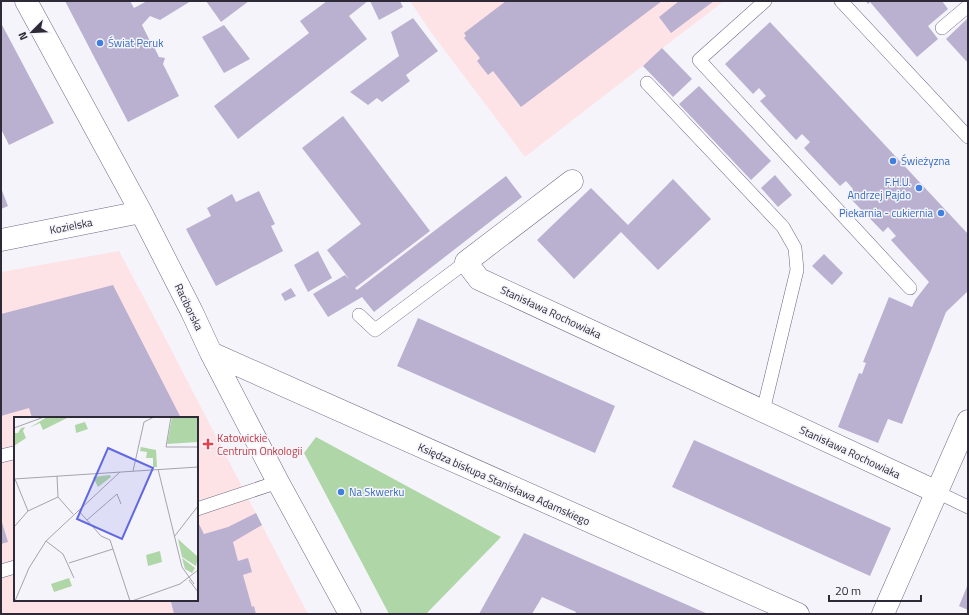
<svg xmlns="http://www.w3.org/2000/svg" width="969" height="615" viewBox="0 0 969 615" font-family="'Titillium Web',sans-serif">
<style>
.medical{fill:#fee3e6;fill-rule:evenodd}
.green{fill:#afd6a6}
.building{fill:#bab1d1}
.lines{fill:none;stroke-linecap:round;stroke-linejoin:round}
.lane-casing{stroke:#706886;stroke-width:14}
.street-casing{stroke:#706886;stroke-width:23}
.lane{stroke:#fff;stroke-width:13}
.street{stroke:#fff;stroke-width:22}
.shop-dot{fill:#3f7fe0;stroke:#f5f4fb;stroke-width:1.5}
.health-dot{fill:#e0444e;stroke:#f5f4fb;stroke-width:1.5}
.labels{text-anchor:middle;stroke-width:3;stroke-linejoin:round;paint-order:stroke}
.shop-label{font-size:11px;fill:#366cbe;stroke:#f5f4fb;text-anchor:start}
.street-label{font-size:11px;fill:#2e2a37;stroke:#f5f4fb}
.health-label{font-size:11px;fill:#be3a42;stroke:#f5f4fb;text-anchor:start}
.inset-road{fill:none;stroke:#a5a3ad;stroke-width:1}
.view{fill:#6168e1;fill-opacity:0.15;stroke:#6168e1;stroke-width:2}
.inset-edge{fill:none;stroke:#2e2a37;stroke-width:2}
</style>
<rect width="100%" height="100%" fill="#f5f4fb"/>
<path class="medical" d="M410,1H724L660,50L649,61L525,157L430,31Z
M119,251L160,328L308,614H1V272ZM15,418H197V600H15Z"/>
<path class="green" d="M316,437L501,537L426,614H389L304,453Z"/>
<path class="building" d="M65,1H130L134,8L147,1H191L160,20L150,16L142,25L150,41L157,44L155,49L159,57L165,58L163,64L179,96L128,122Z
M206,1H249L221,22Z
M327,1H368L349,16L367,39L238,139L214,106L309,33L300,21Z
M370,1H400L403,7L379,20Z
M506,1H662L521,107L493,71L488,75L477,61L480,58L464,38L466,36L464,33Z
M679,1H714L671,33L659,17Z
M866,1H942L948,9L928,26L938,39L917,57L870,2L868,4Z
M413,18L438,51L406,75L410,81L382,102L377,98L368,105L350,92L399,56L391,32Z
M968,18V63L946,39Z
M770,22L968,234V291L946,312L902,424L888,419L878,443L838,427L859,373L862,374L866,363L863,362L889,297L912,307L915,300L929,282L891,240L896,236L888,227L883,232L847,195L853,189L846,181L840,186L804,148L810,142L802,134L796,140L760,101L766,96L759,88L753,94L725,64Z
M1,23L54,123L9,145L1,129Z
M224,25L250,59L224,73L202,37Z
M662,48L692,79L673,97L643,66Z
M699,86L771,161L751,180L679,104Z
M343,116L430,231L355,288L357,290L506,176L522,197L374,312L362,297L328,317L313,294L345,275L349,279L327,250L361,224L302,148Z
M775,175L792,195L778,207L761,188Z
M673,179L711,219L658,270L621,232L574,279L537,240L591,188L628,225Z
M1,188L8,206L1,209Z
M259,191L275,224L271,226L283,251L216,286L186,229L211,216L207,208L232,194L236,202Z
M318,251L332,278L308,292L294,265Z
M824,254L843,273L832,285L812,266Z
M113,285L181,418H32L29,408L1,416V314Z
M291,288L296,296L285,301L281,294Z
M418,318L615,406L595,453L397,366Z
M694,440L891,528L870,576L672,487Z
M256,513L262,525L233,542L238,561L248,558L252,572L243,575L252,607L254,606L256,614H174L171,602L179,600H197V520L204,534L228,527Z
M1,519L8,542L1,544Z
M524,533L580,558L708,614H575L576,612L542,597L532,614H479Z
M968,584V610L959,606Z"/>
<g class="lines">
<g class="lane-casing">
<path id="lane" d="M765,1L699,60L910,288
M841,1L968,137
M942,28L968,6
M647,83L783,227L795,248L797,270L763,411
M359,315L375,330L466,262
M1,456L13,453
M937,492L968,507
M197,509L278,482
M1,571L15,567"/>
</g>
<g class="street-casing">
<path id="street" d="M26,1L141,212L192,312L211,353L278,482L350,614
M572,181L466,262L479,279L937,492
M1,240L141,212
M211,353L798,614
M883,614L968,421"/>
</g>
<use href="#lane" class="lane"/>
<use href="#street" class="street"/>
</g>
<g class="shop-dot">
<circle cx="100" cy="43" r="4"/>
<circle cx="893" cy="161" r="4"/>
<circle cx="919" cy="188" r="4"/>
<circle cx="941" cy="213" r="4"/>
<circle cx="341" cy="492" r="4"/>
</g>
<path class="health-dot" d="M206 438h4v4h4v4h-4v4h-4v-4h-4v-4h4z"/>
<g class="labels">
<g class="shop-label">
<text x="108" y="47">Świat Peruk</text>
<text x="901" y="165">Świeżyzna</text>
<text x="911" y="186" text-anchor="end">F.H.U.<tspan x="911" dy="13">Andrzej Pajdo</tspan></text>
<text x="933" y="217" text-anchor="end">Piekarnia - cukiernia</text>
<text x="349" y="496">Na Skwerku</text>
</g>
<g class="street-label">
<text transform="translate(71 226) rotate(-11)" y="4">Kozielska</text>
<text transform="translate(189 307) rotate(64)" y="4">Raciborska</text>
<text transform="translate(551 312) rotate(25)" y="4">Stanisława Rochowiaka</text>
<text transform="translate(850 452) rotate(25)" y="4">Stanisława Rochowiaka</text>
<text transform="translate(504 484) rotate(24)" y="4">Księdza biskupa Stanisława Adamskiego</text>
</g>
<g class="health-label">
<text x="217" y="442">Katowickie<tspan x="217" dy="13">Centrum Onkologii</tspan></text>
</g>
</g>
<g transform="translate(14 417)">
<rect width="184" height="184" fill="#f5f4fb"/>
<path d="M33,0H55L29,13L26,6L15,11ZM158,0L184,1V25L153,27ZM71,5L74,12L62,16L61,8ZM11,10L9,14L12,21L0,29V16H4L7,11ZM127,30L142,33L143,50H139V41H132L133,35L126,34ZM96,58L97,60L84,70L79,60ZM164,122L184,140L182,149L168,140ZM146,134L148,145L134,149L132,138ZM168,141L181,151L178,156L171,152ZM55,161L58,169L40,175L37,167Z" fill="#afd6a6"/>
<path class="inset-road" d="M157,0L152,30H184M0,11L30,0M144,52L168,150L180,167M119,54L130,5L140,0M43,59L44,80L59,97M0,62L184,50M1,62L14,94M64,93L87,119L96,123L116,184M73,103L103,77L107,87M0,110L14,94L44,80M160,120L184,89M32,124L49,137L60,161M55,146L99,132M175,163L184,175M1,184L15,151L32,124L106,55M118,184L166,167L184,153"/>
<path class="view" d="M94,31L139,51L108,122L63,102Z"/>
<rect width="184" height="184" class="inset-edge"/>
</g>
<rect width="969" height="615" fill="none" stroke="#2e2a37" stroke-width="4"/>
<g transform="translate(32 32) rotate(246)" stroke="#f5f4fb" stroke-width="3" paint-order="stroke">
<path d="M0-3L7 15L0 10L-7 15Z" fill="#2e2a37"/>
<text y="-6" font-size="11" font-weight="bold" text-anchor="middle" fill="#2e2a37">N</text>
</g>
<path d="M829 595v6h92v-6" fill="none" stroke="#2e2a37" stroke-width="2"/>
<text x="835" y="595" font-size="12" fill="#2e2a37" stroke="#f5f4fb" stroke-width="3" paint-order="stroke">20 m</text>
</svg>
